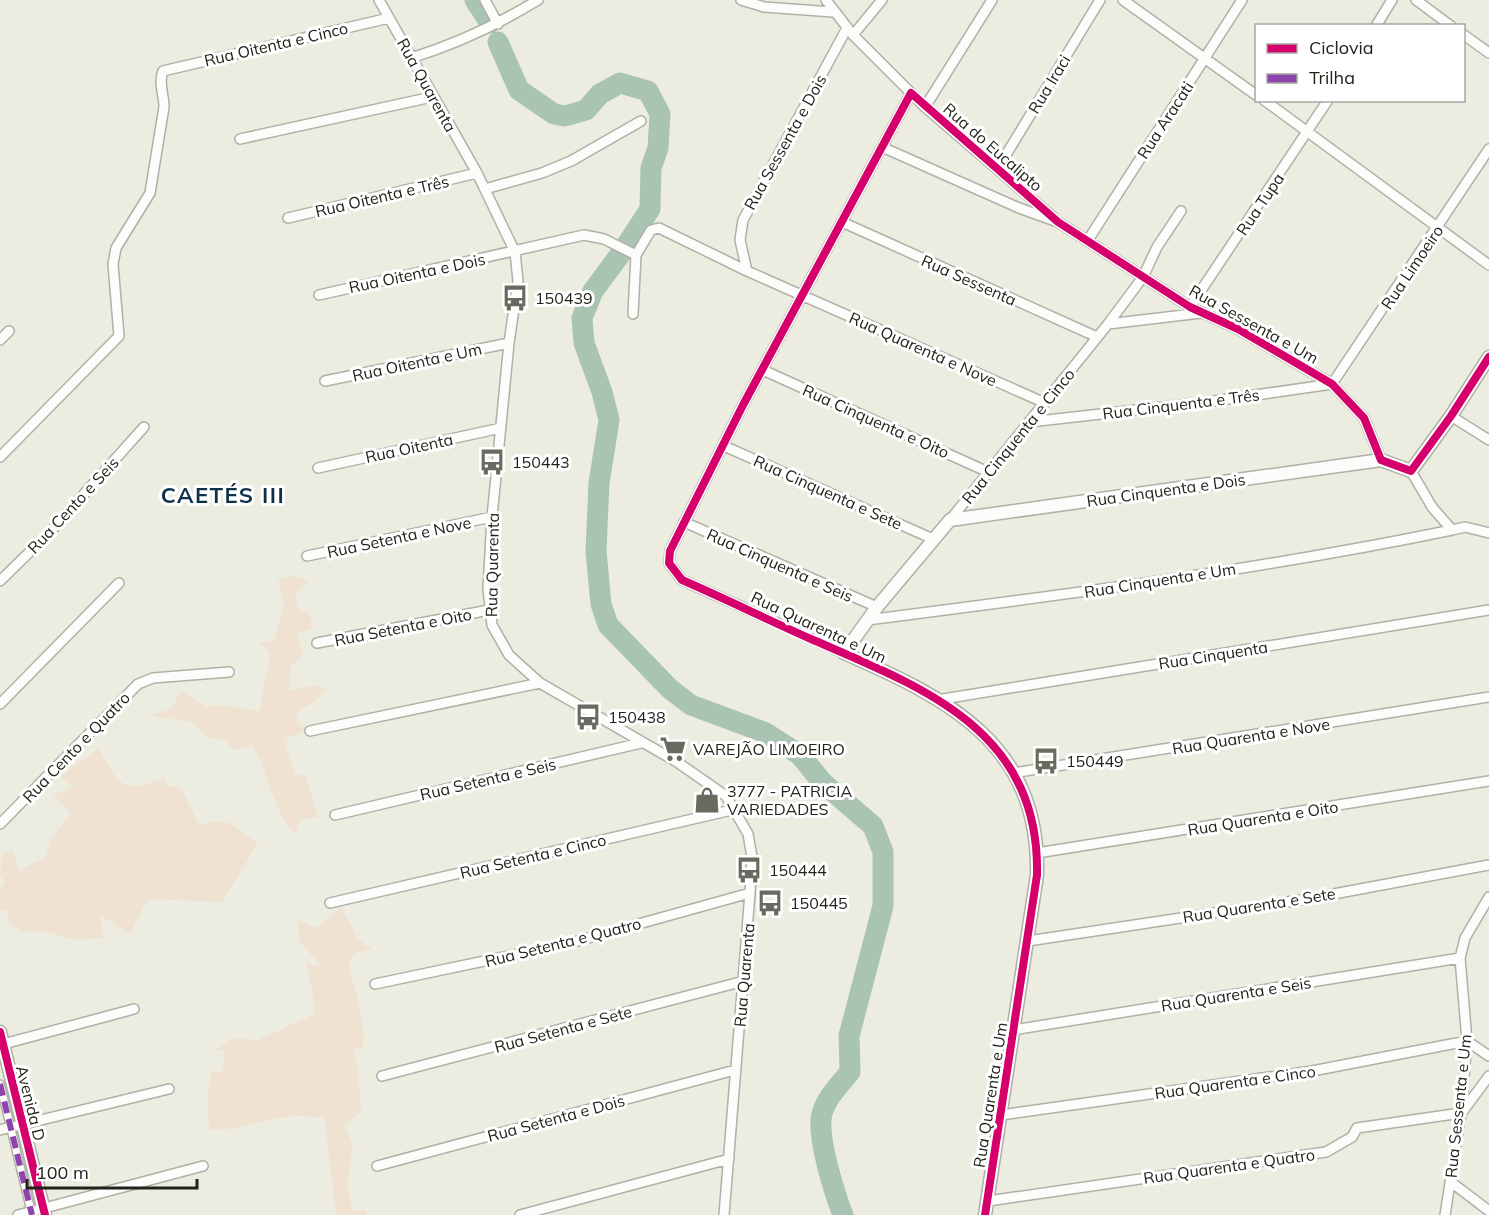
<svg xmlns="http://www.w3.org/2000/svg" width="1489" height="1215" viewBox="0 0 1489 1215" font-family="Mulish,sans-serif">
<style>
.green{fill:#f0e2d2}
.lines{fill:none;stroke-linecap:round;stroke-linejoin:round}
.river{stroke:#a9c4b3;stroke-width:21}
.pedestrian-casing{stroke:#b0b0a7;stroke-width:10}
.minor-casing{stroke:#b0b0a7;stroke-width:12}
.tertiary-casing{stroke:#b0b0a7;stroke-width:15}
.pedestrian{stroke:#fcfcfa;stroke-width:7}
.minor{stroke:#fcfcfa;stroke-width:9}
.tertiary{stroke:#fcfcfa;stroke-width:12}
.quiet{stroke:#8e44ad;stroke-width:6;stroke-dasharray:12 6;stroke-linecap:butt}
.cycleway-casing{stroke:#fff;stroke-width:11}
.cycleway{stroke:#d6006c;stroke-width:8}
.labels{text-anchor:middle;stroke-width:6;stroke-linejoin:round;paint-order:stroke}
.street-label{font-size:16px;fill:#22231a;stroke:#fff}
.poi-label{font-size:16px;fill:#22231a;stroke:#fff;text-anchor:start}
.district-label{font-size:22px;font-weight:bold;letter-spacing:1.5px;fill:#0d314a;stroke:#fff}
</style>
<rect width="100%" height="100%" fill="#ecede0"/>
<path class="green" d="M292,576L308,581L296,593L299,612L308,611L314,627L297,634L304,655L290,667V691L313,685L328,689L310,705L298,710L297,723L311,728L284,739L295,775L305,774L318,817L298,821L296,835C270,807 271,777 253,746L234,750L224,740L207,737L192,722L150,716L172,708L181,691L206,707L222,705L260,711C262,689 268,675 270,652L259,643L274,641L284,604L278,580Z
M99,748C118,784 121,795 164,778L168,786L182,789L199,825C227,815 235,827 258,843L222,902L148,899L130,934L100,915L104,938L73,940L46,931L23,932L10,924L7,911L0,910V889L5,882L0,876L2,854L13,850L19,870L46,857L50,840L71,813L53,796L73,786L59,777Z
M341,907L359,940L372,949L355,953L348,966C356,988 366,1025 363,1048H353L358,1067L361,1111L344,1126L353,1144L347,1184L353,1212L366,1210V1215H336L324,1117C313,1119 303,1115 292,1116C264,1120 237,1131 209,1130L208,1096L211,1071L222,1073L225,1051L215,1050L233,1038L257,1040L313,1015V996L306,963L321,966L299,941L298,920L317,928Z"/>
<g class="lines">
<path class="river" d="M475,0L490,23
M498,42L519,90L554,114L565,116L586,110L600,94L620,83L648,91L660,114L658,148L651,168L650,209L626,246
M622,252L593,291L582,318L584,343L602,392L609,420L599,483L596,551L601,604L608,625L670,689L691,705L766,733L800,755L822,782L873,826L883,852V906L849,1036L850,1072C839,1085 823,1101 821,1119C819,1143 834,1192 843,1215"/>
<g class="pedestrian-casing">
<path id="pedestrian" d="M0,1084L32,1215"/>
</g>
<g class="minor-casing">
<path id="minor" d="M379,0L477,173L515,252L518,281L509,343L492,517L488,589L492,625L509,655L540,683L677,762L726,796L748,834L752,857L750,893L724,1215
M485,0L498,24
M741,0L764,7L833,12
M826,0L853,35L925,107L1054,218
M1123,0L1256,95
M1416,0L1451,26
M1376,26L1392,0
M847,28L743,220L740,240L747,271L1045,403
M853,35L882,0
M1464,35L1489,53
M411,58C456,44 497,25 538,0
M1264,100L1489,265
M925,107L992,0
M240,139L432,97
M882,147L1019,208L1058,222L1190,307L1238,329L1332,384L1364,418L1381,460
M998,168L1100,0
M485,189L542,173L571,161L641,121
M288,218L477,173
M842,222L1097,337
M1088,240L1242,0
M636,255L651,230L659,228L747,271
M319,295L584,235L604,239L636,255L633,314
M1190,307L1328,100
M1108,324L1201,313
M0,340L9,331
M763,370L988,472
M325,381L509,343
M1451,416L1489,440
M1030,422L1207,402L1332,384L1489,149
M724,446L933,539
M0,457L119,336L113,264L116,248L150,193L164,107C164,95 158,82 163,71L389,18
M318,468L501,428
M1411,471L1432,507L1452,530L1465,527L1489,533
M950,520L1108,324L1143,277L1157,247L1181,211
M684,522L877,607
M307,556L492,517
M0,581L50,532L144,427
M867,620C1063,595 1258,570 1452,530
M317,643L489,610
M844,653L682,580L669,563L670,551L743,405L911,93
M937,700L1489,610
M0,704L119,583
M310,731L540,683
M1013,773L1489,697
M335,815L641,743
M0,824L138,684L153,678L229,672
M1037,853L1489,781
M330,903L736,809
M1028,941L1307,899L1489,865
M375,984L570,943L750,893
M1013,1030L1460,958
M1467,1041L1489,1056
M0,1045L134,1009
M382,1076L744,981
M1463,1111L1489,1076
M1001,1115L1312,1071L1467,1041
M0,1130L169,1089
M377,1166L735,1070
M1451,1182L1489,1211
M988,1201L1326,1152L1352,1137L1357,1128L1461,1113
M18,1215L203,1166
M520,1215L729,1159
M1445,1215L1461,1113L1467,1041L1460,958L1465,938L1489,897"/>
</g>
<g class="tertiary-casing">
<path id="tertiary" d="M0,1032L45,1215
M985,1215L1037,875C1040,744 949,699 844,653L877,607L950,520L1381,460L1411,471L1451,416L1489,357"/>
</g>
<use href="#pedestrian" class="pedestrian"/>
<use href="#minor" class="minor"/>
<use href="#tertiary" class="tertiary"/>
<path class="quiet" d="M0,1084L32,1215"/>
<g class="cycleway-casing">
<path id="cycleway" d="M0,1032L45,1215
M985,1215L1037,875C1040,730 924,688 811,639C768,620 726,599 682,580L669,563L670,551L743,405L911,93L1058,222L1190,307L1238,329L1332,384L1364,418L1381,460L1411,471L1451,416L1489,357"/>
</g>
<use href="#cycleway" class="cycleway"/>
</g>
<defs>
<g id="bus-bare" transform="scale(2.07)"><path d="M-5-6H5V4H4V6H2V4H-2V6H-4V4H-5ZM-3.5-4V0h7V-4ZM-3.5 1.2v1.5H-2V1.2ZM2 1.2v1.5H3.5V1.2Z" fill="#696a5f" stroke="#fff" stroke-width="2.5" paint-order="stroke"/></g>
<g id="supermarket-bare" transform="scale(2.07)"><path d="M-6-5.5h2.5l.6 2H6L4.5 2H-2.5L-4.4-4H-6ZM-1.5 3.2a1.3 1.3 0 1 0 .1 0ZM3 3.2a1.3 1.3 0 1 0 .1 0Z" fill="#696a5f" stroke="#fff" stroke-width="2.5" paint-order="stroke"/></g>
<g id="shop-bare" transform="scale(2.07)"><path d="M-5-2.5h2.3a2.7 3.5 0 0 1 5.4 0H5L5.5 6h-11ZM-1.5-2.5h3a1.5 2.3 0 0 0-3 0Z" fill="#696a5f" stroke="#fff" stroke-width="2.5" paint-order="stroke"/></g>
</defs>
<g fill-rule="evenodd">
<use href="#bus-bare" x="515" y="298"/>
<use href="#bus-bare" x="492" y="462"/>
<use href="#bus-bare" x="588" y="717"/>
<use href="#supermarket-bare" x="673" y="749"/>
<use href="#bus-bare" x="1046" y="761"/>
<use href="#shop-bare" x="707" y="800"/>
<use href="#bus-bare" x="749" y="870"/>
<use href="#bus-bare" x="770" y="903"/>
</g>
<g class="labels">
<g class="street-label">
<text transform="translate(276 44) rotate(-13)" y="6">Rua Oitenta e Cinco</text>
<text transform="translate(1049 84) rotate(-59)" y="6">Rua Iraci</text>
<text transform="translate(427 85) rotate(61)" y="6">Rua Quarenta</text>
<text transform="translate(1165 120) rotate(-57)" y="6">Rua Aracati</text>
<text transform="translate(785 142) rotate(-61)" y="6">Rua Sessenta e Dois</text>
<text transform="translate(993 147) rotate(41)" y="6">Rua do Eucalipto</text>
<text transform="translate(382 196) rotate(-13)" y="6">Rua Oitenta e Três</text>
<text transform="translate(1260 204) rotate(-56)" y="6">Rua Tupa</text>
<text transform="translate(1412 267) rotate(-56)" y="6">Rua Limoeiro</text>
<text transform="translate(417 273) rotate(-12)" y="6">Rua Oitenta e Dois</text>
<text transform="translate(969 280) rotate(24)" y="6">Rua Sessenta</text>
<text transform="translate(1254 324) rotate(29)" y="6">Rua Sessenta e Um</text>
<text transform="translate(923 349) rotate(24)" y="6">Rua Quarenta e Nove</text>
<text transform="translate(417 362) rotate(-12)" y="6">Rua Oitenta e Um</text>
<text transform="translate(1181 404) rotate(-7)" y="6">Rua Cinquenta e Três</text>
<text transform="translate(876 421) rotate(24)" y="6">Rua Cinquenta e Oito</text>
<text transform="translate(1018 436) rotate(-51)" y="6">Rua Cinquenta e Cinco</text>
<text transform="translate(409 448) rotate(-12)" y="6">Rua Oitenta</text>
<text transform="translate(1166 490) rotate(-8)" y="6">Rua Cinquenta e Dois</text>
<text transform="translate(828 492) rotate(24)" y="6">Rua Cinquenta e Sete</text>
<text transform="translate(73 505) rotate(-47)" y="6">Rua Cento e Seis</text>
<text transform="translate(399 537) rotate(-12)" y="6">Rua Setenta e Nove</text>
<text transform="translate(492 565) rotate(-89)" y="6">Rua Quarenta</text>
<text transform="translate(780 565) rotate(24)" y="6">Rua Cinquenta e Seis</text>
<text transform="translate(1160 580) rotate(-9)" y="6">Rua Cinquenta e Um</text>
<text transform="translate(403 627) rotate(-11)" y="6">Rua Setenta e Oito</text>
<text transform="translate(819 627) rotate(25)" y="6">Rua Quarenta e Um</text>
<text transform="translate(1213 655) rotate(-9)" y="6">Rua Cinquenta</text>
<text transform="translate(1251 736) rotate(-9)" y="6">Rua Quarenta e Nove</text>
<text transform="translate(76 747) rotate(-46)" y="6">Rua Cento e Quatro</text>
<text transform="translate(488 779) rotate(-13)" y="6">Rua Setenta e Seis</text>
<text transform="translate(1263 818) rotate(-9)" y="6">Rua Quarenta e Oito</text>
<text transform="translate(533 856) rotate(-13)" y="6">Rua Setenta e Cinco</text>
<text transform="translate(1259 905) rotate(-9)" y="6">Rua Quarenta e Sete</text>
<text transform="translate(563 942) rotate(-14)" y="6">Rua Setenta e Quatro</text>
<text transform="translate(744 975) rotate(-85)" y="6">Rua Quarenta</text>
<text transform="translate(1236 994) rotate(-9)" y="6">Rua Quarenta e Seis</text>
<text transform="translate(563 1029) rotate(-15)" y="6">Rua Setenta e Sete</text>
<text transform="translate(1235 1082) rotate(-8)" y="6">Rua Quarenta e Cinco</text>
<text transform="translate(990 1095) rotate(-81)" y="6">Rua Quarenta e Um</text>
<text transform="translate(31 1103) rotate(76)" y="6">Avenida D</text>
<text transform="translate(1458 1106) rotate(-84)" y="6">Rua Sessenta e Um</text>
<text transform="translate(556 1118) rotate(-15)" y="6">Rua Setenta e Dois</text>
<text transform="translate(1229 1166) rotate(-8)" y="6">Rua Quarenta e Quatro</text>
</g>
<g class="poi-label">
<text x="535" y="304">150439</text>
<text x="512" y="468">150443</text>
<text x="608" y="723">150438</text>
<text x="693" y="755">VAREJÃO LIMOEIRO</text>
<text x="1066" y="767">150449</text>
<text x="727" y="797">3777 - PATRICIA<tspan x="727" dy="18">VARIEDADES</tspan></text>
<text x="769" y="876">150444</text>
<text x="790" y="909">150445</text>
</g>
<g class="district-label">
<text x="223" y="503">CAETÉS III</text>
</g>
</g>
<rect x="1255" y="24" width="210" height="78" fill="#ffffff" stroke="#a7a7a3" stroke-width="1.5"/>
<rect x="1267" y="44" width="30" height="9" fill="#d6006c" stroke="#a7a7a3" stroke-width="1.5"/>
<text x="1309" y="54" font-size="18" fill="#22231a">Ciclovia</text>
<rect x="1267" y="74" width="30" height="9" fill="#8e44ad" stroke="#a7a7a3" stroke-width="1.5"/>
<text x="1309" y="84" font-size="18" fill="#22231a">Trilha</text>
<path d="M27 1179v9h170v-9" fill="none" stroke="#22231a" stroke-width="3"/>
<text x="36" y="1179" font-size="18" fill="#22231a" stroke="#ffffff" stroke-width="4.5" paint-order="stroke">100 m</text>
</svg>
